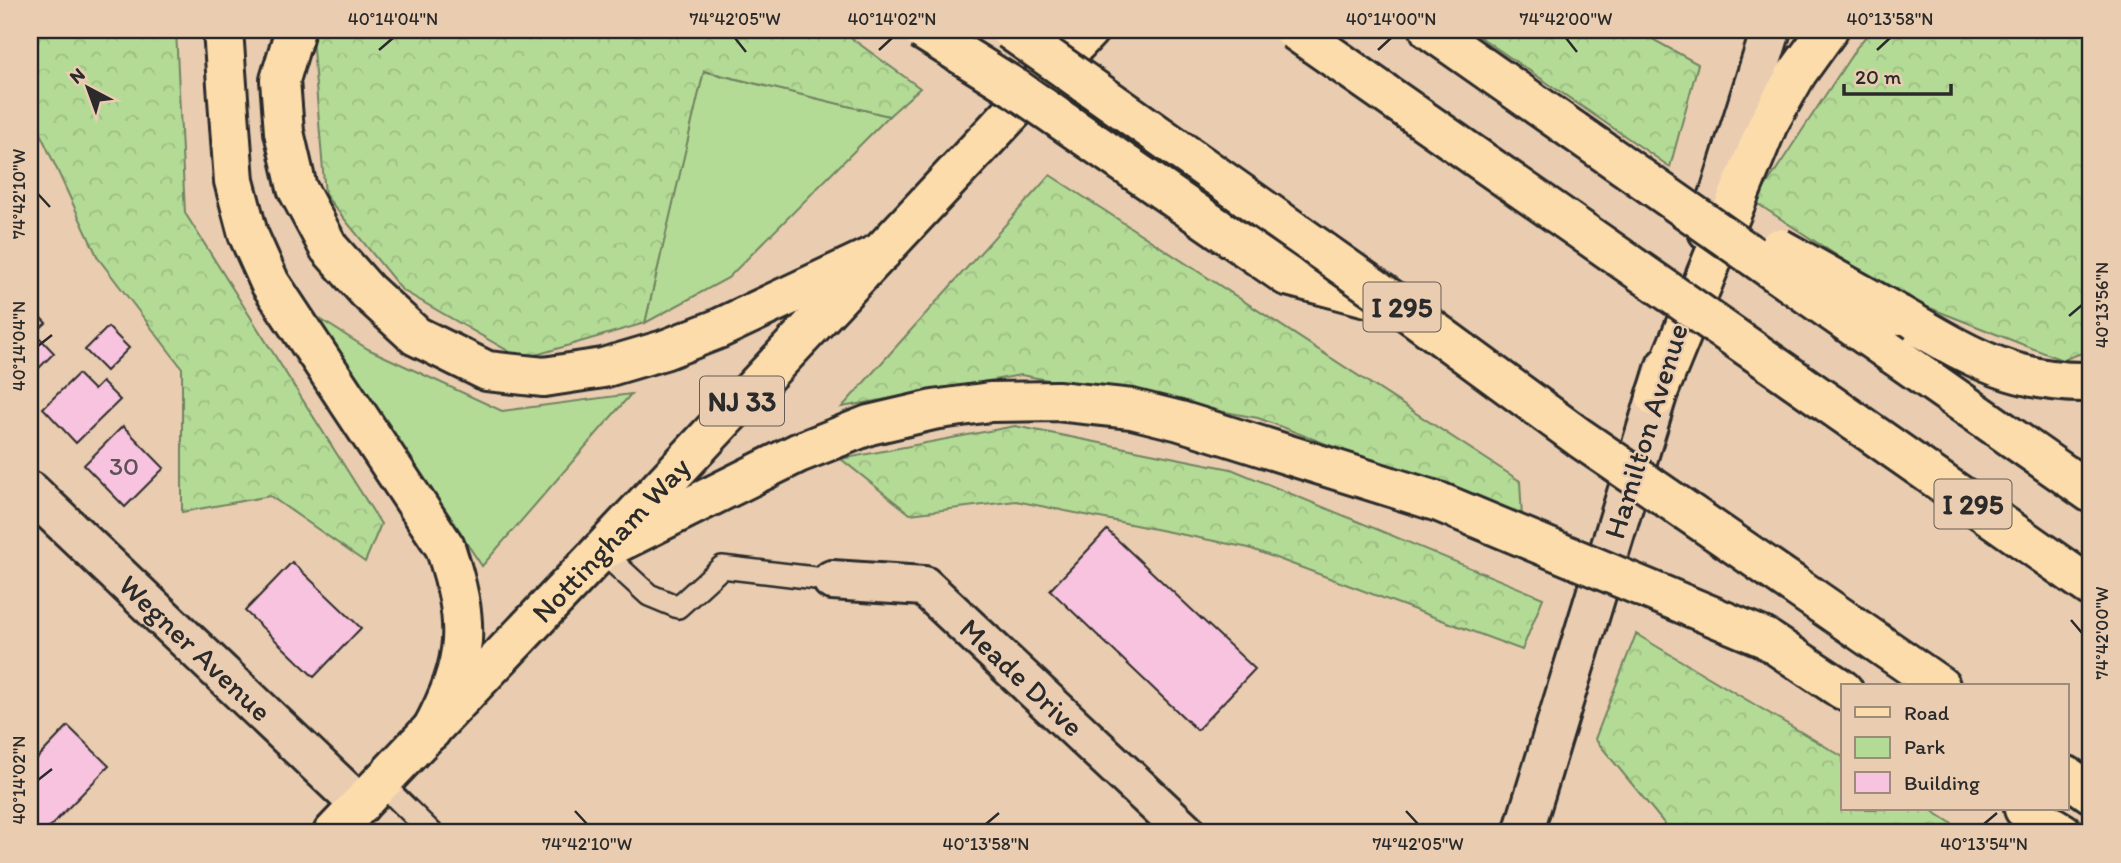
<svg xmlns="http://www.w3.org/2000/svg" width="2121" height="863" viewBox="0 0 2121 863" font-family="Itim,sans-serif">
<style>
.green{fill:#b4db96;stroke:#708360;stroke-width:2}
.forest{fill:url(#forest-crowns);stroke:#708360;stroke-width:2}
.building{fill:#f8c3df;stroke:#2b2b2b;stroke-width:2}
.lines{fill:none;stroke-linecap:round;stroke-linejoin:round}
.service-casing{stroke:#2b2b2b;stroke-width:26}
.minor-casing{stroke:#2b2b2b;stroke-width:44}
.secondary-casing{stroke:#2b2b2b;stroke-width:44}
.primary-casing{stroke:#2b2b2b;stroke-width:44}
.motorway-casing{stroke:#2b2b2b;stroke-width:44}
.service{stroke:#eacdb1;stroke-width:21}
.minor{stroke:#eacdb1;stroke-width:38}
.secondary{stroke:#eacdb1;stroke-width:38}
.primary{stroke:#fddcac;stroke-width:38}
.motorway{stroke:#fddcac;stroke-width:38}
.motorway-bridge-casing{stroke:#2b2b2b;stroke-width:44;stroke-linecap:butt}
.motorway-bridge{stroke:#fddcac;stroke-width:38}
.ticks{fill:none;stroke:#2b2b2b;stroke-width:2.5}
.labels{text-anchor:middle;stroke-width:5;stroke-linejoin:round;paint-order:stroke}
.number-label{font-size:26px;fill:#5e5158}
.shield{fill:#eacdb1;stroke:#645c53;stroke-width:2}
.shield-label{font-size:28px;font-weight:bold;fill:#2b2b2b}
.street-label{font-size:30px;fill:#2b2b2b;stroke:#eacdb1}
.neatline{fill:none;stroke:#2b2b2b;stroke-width:2.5}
.ticks-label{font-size:18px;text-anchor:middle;fill:#2b2b2b}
</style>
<defs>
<pattern id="forest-crowns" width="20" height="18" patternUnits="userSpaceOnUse" patternTransform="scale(1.75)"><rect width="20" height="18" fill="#b4db96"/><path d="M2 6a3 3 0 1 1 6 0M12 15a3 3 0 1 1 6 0" fill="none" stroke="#9bbc81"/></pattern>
</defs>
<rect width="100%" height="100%" fill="#eacdb1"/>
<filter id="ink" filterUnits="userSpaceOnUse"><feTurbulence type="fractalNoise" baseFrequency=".0143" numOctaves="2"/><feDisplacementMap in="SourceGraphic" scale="14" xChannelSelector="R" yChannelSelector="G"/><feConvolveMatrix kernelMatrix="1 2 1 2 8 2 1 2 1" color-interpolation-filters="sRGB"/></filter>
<g filter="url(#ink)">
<path class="green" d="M703,71L889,116L728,278L645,323Z
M312,314L368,349L502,411L631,394L482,566Z"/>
<path class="forest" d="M30,30H176L185,213L381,524L365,562L270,496L182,512V368L98,258L35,122L30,117Z
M318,30H840L920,88L889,116L704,71L645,323L522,359L402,290L325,195L312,37Z
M1470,30H1636L1698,64L1670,167Z
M1871,30H2091V350L2062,360L1897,295L1755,202L1857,47Z
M1050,175L1520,481L1522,518L1258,418L1021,375L842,407Z
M1015,426L1231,469L1543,598L1522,650L1249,548L1016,501L910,514L841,459Z
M1636,634L1843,757V809H1929L1967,833H1672L1595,739Z"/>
<path class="building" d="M32,309L46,323L35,333L54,353L30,377V311Z
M108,327L129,348L106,371L85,350Z
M78,374L94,390L102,382L120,400L76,443L43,408Z
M123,426L164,468L125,507L84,465Z
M1107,530L1255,669L1197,730L1050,590Z
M292,562L361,628L314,677L245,611Z
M68,726L109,766L44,833H30V766Z"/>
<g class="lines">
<g class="service-casing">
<path id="service" d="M601,551L649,595L678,607L722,567L832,580
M381,783L432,833"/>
</g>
<g class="minor-casing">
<g id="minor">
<path id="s1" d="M30,491L360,805"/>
<path id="s2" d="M832,580L924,586L1187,833"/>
</g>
</g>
<g class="secondary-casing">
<path id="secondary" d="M1708,231L1771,30
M1523,833L1666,366"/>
</g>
<g class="primary-casing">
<g id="primary">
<path id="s3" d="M333,833L601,551L1089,30"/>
</g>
</g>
<g class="motorway-casing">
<path id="motorway" d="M223,30L234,181L248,234L270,283L445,547C470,623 470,659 431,731
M295,30L280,80L284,132L297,188L329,248L367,291L416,336L487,371L544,377L603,368L664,350L718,329L882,252
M1430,30L1574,131
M1287,276L1397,305
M1899,315C1965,353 2011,384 2091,382
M1894,355L2091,493
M1656,397L1768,124L1797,73L1828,30
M1854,421L2091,587
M601,551L798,453L869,425L933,410L990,402L1057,401L1132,409L1180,421L1439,502
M1794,585L1940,686
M1765,638L1843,690
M2067,776L2091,793
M2024,809L2063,833"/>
</g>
<use href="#service" class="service"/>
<use href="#minor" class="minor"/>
<use href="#secondary" class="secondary"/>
<use href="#primary" class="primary"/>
<use href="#motorway" class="motorway"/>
<g class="motorway-bridge-casing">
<path id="motorway-bridge" d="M922,30L1015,88L1287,276
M1010,30L1400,306L1580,438L1794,585
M1294,30L1854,421
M1574,131L1894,355
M1779,248L1899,315
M1439,502L1765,638"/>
</g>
<use href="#motorway-bridge" class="motorway-bridge"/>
</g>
</g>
<path class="ticks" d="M735,38L746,52M1566,38L1577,52M379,50L393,38M879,50L892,38M1378,50L1391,38M1877,50L1890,38M38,194L50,207M2069,316L2082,305M38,346L52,335M2071,620L2082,633M38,780L52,769M575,811L587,824M1406,811L1418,824M986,824L999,813M1984,824L1997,813"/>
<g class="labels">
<g class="number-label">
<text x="124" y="475">30</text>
</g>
<g class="shield">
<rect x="1363.5" y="282.5" width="77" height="49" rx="5"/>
<rect x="700" y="376.5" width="84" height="49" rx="5"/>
<rect x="1934.5" y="479.5" width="77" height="49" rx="5"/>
</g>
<g class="shield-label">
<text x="1402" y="317">I 295</text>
<text x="742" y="411">NJ 33</text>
<text x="1973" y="514">I 295</text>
</g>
<g class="street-label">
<text transform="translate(1646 431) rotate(-73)" y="10">Hamilton Avenue</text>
<text dy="10" stroke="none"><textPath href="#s3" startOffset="404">Nottingham Way</textPath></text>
<text dy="10" stroke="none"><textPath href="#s1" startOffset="228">Wegner Avenue</textPath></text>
<text dy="10" stroke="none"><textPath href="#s2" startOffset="226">Meade Drive</textPath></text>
</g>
</g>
<rect width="2121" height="863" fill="none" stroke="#eacdb1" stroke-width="77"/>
<rect x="1841" y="684" width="228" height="126" fill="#eacdb1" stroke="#9e8c7b" stroke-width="2"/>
<rect x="1855" y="707" width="35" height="10" fill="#fddcac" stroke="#9e8c7b" stroke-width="2"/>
<text x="1904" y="720" font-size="21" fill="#2b2b2b">Road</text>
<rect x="1855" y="737" width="35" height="21" fill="#b4db96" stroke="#9e8c7b" stroke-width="2"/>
<text x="1904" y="754" font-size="21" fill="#2b2b2b">Park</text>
<rect x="1855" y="772" width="35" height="21" fill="#f8c3df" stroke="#9e8c7b" stroke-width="2"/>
<text x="1904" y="790" font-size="21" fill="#2b2b2b">Building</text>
<g transform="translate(88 88) rotate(319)" stroke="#eacdb1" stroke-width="5" paint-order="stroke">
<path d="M0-5L12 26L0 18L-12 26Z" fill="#2b2b2b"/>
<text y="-10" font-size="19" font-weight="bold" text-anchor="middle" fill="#2b2b2b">N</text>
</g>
<path d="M1844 84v10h107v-10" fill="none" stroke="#2b2b2b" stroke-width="3.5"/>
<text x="1855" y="84" font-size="21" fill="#2b2b2b" stroke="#eacdb1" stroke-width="5" paint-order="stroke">20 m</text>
<rect x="38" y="38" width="2044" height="786" class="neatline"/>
<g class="ticks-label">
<text x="393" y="25">40°14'04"N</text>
<text x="735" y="25">74°42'05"W</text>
<text x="892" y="25">40°14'02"N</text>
<text x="1391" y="25">40°14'00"N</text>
<text x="1566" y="25">74°42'00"W</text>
<text x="1890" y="25">40°13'58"N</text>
<text transform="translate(19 194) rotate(-90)" y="6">74°42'10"W</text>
<text transform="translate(2102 305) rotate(-90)" y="6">40°13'56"N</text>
<text transform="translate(19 346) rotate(-90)" y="6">40°14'04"N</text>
<text transform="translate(2102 633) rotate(-90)" y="6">74°42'00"W</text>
<text transform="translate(19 780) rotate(-90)" y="6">40°14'02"N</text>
<text x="587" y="850">74°42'10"W</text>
<text x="986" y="850">40°13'58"N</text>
<text x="1418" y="850">74°42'05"W</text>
<text x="1984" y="850">40°13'54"N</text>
</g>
</svg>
